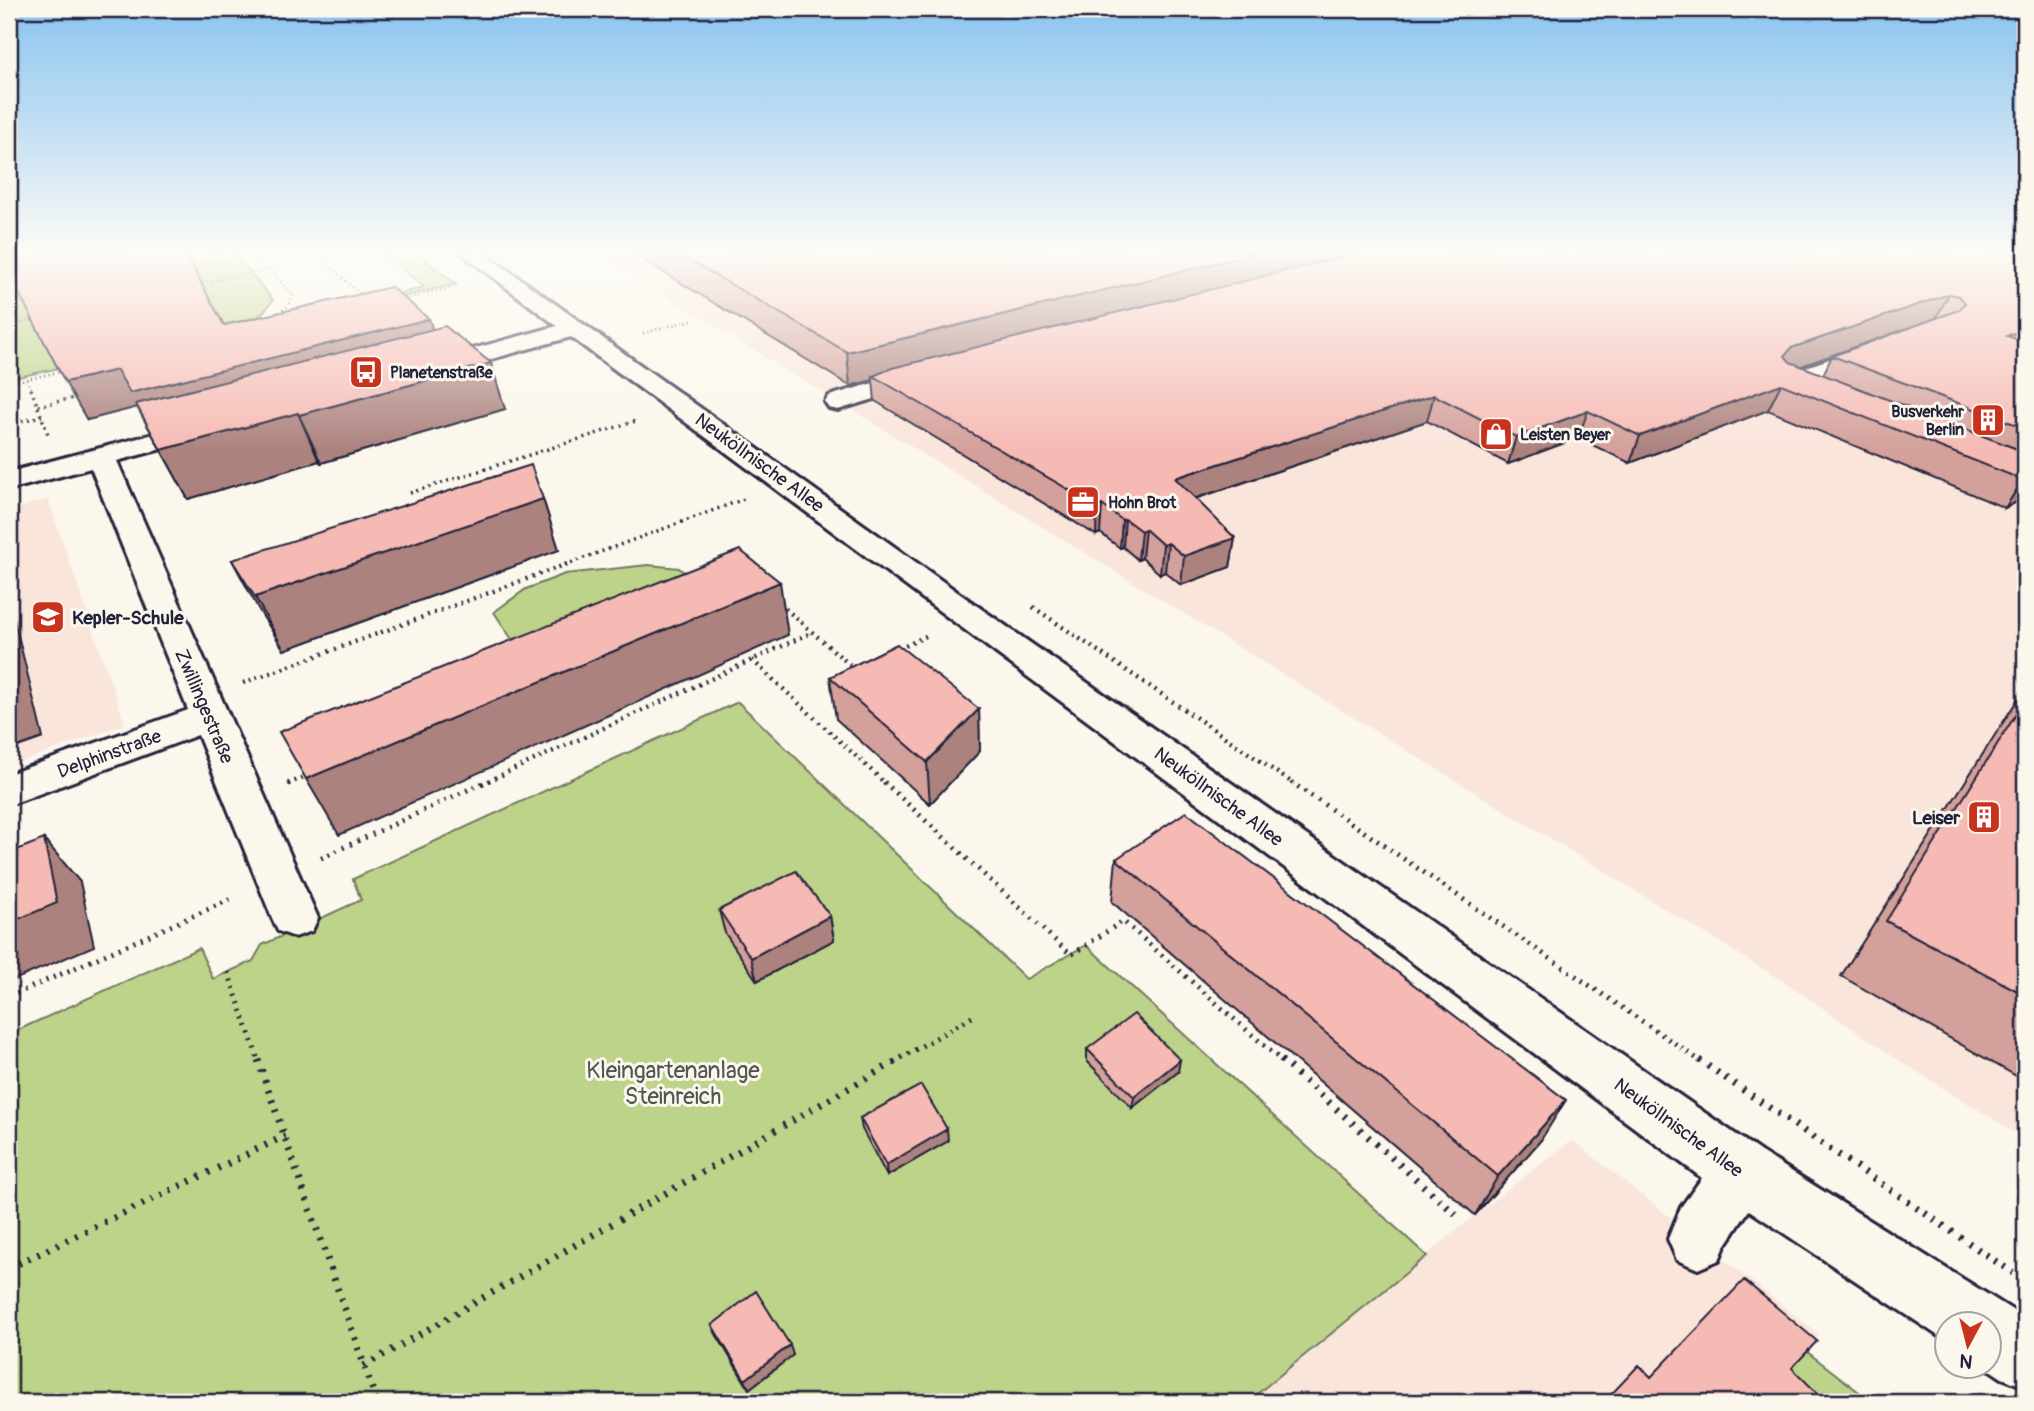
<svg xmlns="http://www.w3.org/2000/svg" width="2034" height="1411" viewBox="0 0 2034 1411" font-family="Pangolin,sans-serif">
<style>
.built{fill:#fae5db}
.green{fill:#bdd389;stroke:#707a62;stroke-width:2}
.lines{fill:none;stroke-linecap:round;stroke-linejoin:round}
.minor-casing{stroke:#22223b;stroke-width:6}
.path-far4{stroke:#22223b;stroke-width:2.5;stroke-dasharray:1 3.5;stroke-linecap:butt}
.path-far3{stroke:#22223b;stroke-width:3.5;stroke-dasharray:2 4.5;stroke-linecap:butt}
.path-far2{stroke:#22223b;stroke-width:4.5;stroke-dasharray:2 5;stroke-linecap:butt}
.path-far1{stroke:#22223b;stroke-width:5;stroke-dasharray:2 6;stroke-linecap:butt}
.path{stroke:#22223b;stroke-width:7;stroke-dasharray:2.5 8;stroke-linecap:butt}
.minor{fill:#fbf7ec;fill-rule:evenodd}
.wall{fill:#d4a09b;stroke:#22223b;stroke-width:2;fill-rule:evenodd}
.shaded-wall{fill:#ac827e;stroke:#22223b;stroke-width:2}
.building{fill:#f6bab4;stroke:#22223b;stroke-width:2}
.labels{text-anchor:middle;stroke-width:6;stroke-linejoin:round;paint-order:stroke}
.far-poi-label{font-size:16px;font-weight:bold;fill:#22223b;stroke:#fbf7ec;text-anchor:start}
.street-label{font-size:19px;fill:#22223b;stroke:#fbf7ec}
.poi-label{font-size:19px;font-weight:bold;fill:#22223b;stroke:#fbf7ec;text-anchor:start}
.near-park-label{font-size:23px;fill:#505752;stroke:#fbf7ec}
</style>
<rect width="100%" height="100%" fill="#fbf7ec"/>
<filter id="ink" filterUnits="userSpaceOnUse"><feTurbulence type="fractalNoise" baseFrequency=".0143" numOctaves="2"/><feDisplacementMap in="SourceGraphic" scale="14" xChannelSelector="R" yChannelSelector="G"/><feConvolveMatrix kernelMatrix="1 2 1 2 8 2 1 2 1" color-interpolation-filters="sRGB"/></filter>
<g filter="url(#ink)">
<path class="built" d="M596,253H2025L1745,382L2025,498V1139L1906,1065L1789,985Z
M48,499L125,724L9,766V510Z
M1572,1140L1819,1334L1758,1402H1247L1475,1215Z"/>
<path class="green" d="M9,253H234L273,300C260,321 241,326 218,333L9,379Z
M382,253H416L456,284L381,302L378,299L424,287Z
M648,565L679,568L686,574L564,656L511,638L494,612L526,589L565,574Z
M738,702L1026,979L1086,945L1427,1256L1247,1402H9V1034L199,948L213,979L253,961L262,945L361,900L353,879Z
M1806,1351L1872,1402H1758Z"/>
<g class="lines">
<g class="minor-casing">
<path id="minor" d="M461,253H484L970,601L1761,1152L2025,1318V1387L2002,1378L1984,1366H1988V1324H1946V1341L1749,1210L1725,1246L1719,1260L1698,1269L1677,1260L1668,1239L1681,1207L1702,1178L571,337L430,376L421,373L417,368L421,363L557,326Z
M1876,343L1885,345L1888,350L1885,355L1813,381L1820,383L1824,389L1820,395C1807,398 1784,393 1776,381L1780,376Z
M924,368L933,371L937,376L933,381L838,410L829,408L825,402L829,396Z
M207,420L217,422L221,428L217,434L117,461L318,918L312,931L295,937L278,931L272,918L198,735L9,805V774L188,710L91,468L9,490V472Z"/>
</g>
<path class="path-far4" d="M252,253L293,295L287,307L276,314
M316,253L364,298
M198,284L268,269
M401,300L458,286
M9,325L39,319
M643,333L692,320
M27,379L32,391
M9,383L63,371"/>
<path class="path-far3" d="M31,389L48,434
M38,406L78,397
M9,424L42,416
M410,493L636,421
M565,565L744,499"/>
<path class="path-far2" d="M780,604L850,665L856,666
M1033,607L1294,784
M899,649L926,636
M752,660L886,784
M243,683L570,563
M288,784L309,775
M482,784L813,632"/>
<path class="path-far1" d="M884,782L1071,955L1123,921L1283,1062
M1291,782L1702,1062
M288,784L292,782
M321,858L485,782
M228,972L259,1062
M9,997L236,897
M894,1062L972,1017"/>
<path class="path" d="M258,1060L377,1402
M1281,1060L1459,1217
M1699,1060L2013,1273
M9,1268L285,1136
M364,1366L898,1060"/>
<use href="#minor" class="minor"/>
</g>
<path class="wall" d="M632,253H2025V498L2005,508L1768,410L1630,463L1578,438L1508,464L1427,421L1195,499L1235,538L1230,567L1181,585L1165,572L1160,574L1142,558L1138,560L1123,547L1120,548L1100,533L1096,535L875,401L873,380L850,386ZM1936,318H1938L1832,356L1823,375L1800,366Z
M224,325L433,329L505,409L321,463L319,461L188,499L137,407L87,420Z
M543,499L559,550L284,650L260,612L232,560Z
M830,677L979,709L980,751L930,804L836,719Z
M2025,688V1081L1841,976Z
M1116,859L1541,1140L1475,1215L1112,902Z
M719,910L830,916L834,940L757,981L725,933Z
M1087,1049L1178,1072L1132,1108L1087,1061Z
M860,1118L948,1141L887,1176L862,1129Z
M712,1325L790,1345L793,1355L749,1389L716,1334Z"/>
<path class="shaded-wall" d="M1258,253H1367L873,376V380L850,386L847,352Z
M1949,294L1936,318L1779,374L1785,356L1791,348Z
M429,319L441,354L138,407L87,420L65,382L117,370Z
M2025,329V348L2007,336Z
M491,363L505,409L321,463L299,415Z
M1781,384L1768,410L1630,463L1640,436Z
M1434,395L1427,421L1172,506L1175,478Z
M1588,411L1578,438L1508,464L1516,437Z
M298,413L319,461L188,499L161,450Z
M2025,479V498L2005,508L2023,480Z
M543,499L559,550L284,650L255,597Z
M1102,505L1100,533L1096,535L1097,506Z
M1125,519L1123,547L1120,548L1122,520Z
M1145,529L1142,558L1138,560L1141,531Z
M1235,538L1230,567L1181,585L1184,556Z
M1168,543L1165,572L1160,574L1163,545Z
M780,582L788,635L339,835L306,779Z
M9,598L43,738L9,750Z
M979,709L980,751L930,804L927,762Z
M44,839L80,882L94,946L9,982V923Z
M830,916L834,940L757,981L751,958Z
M1180,1060L1178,1072L1132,1108L1134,1097Z
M1566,1100L1541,1140L1475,1215L1498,1176Z
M947,1129L948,1141L887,1176L886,1165Z
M790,1345L793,1355L749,1389L745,1380Z"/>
<path class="building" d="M9,253H185L224,325L391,287L429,319L130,393L117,370L65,382L9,274Z
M677,253H1258L847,352Z
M1358,253H2025V329L2007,336L2025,342V428L1832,356L1959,310L1965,303L1959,296L1949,294L1791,348L1785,356L1790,362L2025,452V479L2023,480L1781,384L1640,436L1588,411L1516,437L1434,395L1175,478L1235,538L1184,556L1168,543L1163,545L1145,529L1141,531L1125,519L1122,520L1102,505L1097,506L873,376L892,368Z
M445,326L491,363L299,415L298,413L161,450L136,404Z
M531,465L543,499L255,597L232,560Z
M740,550L780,582L306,779L279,732Z
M897,644L979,709L927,762L830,677Z
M9,676L14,701L9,703Z
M2025,700V995L1886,921Z
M1186,812L1566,1100L1498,1176L1116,859Z
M44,839L57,903L9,923V853Z
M796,871L830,916L751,958L719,910Z
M1134,1014L1180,1060L1134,1097L1087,1049Z
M921,1085L947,1129L886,1165L860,1118Z
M1744,1280L1817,1341L1792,1368L1826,1402H1604L1639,1365L1651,1377Z
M756,1291L790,1345L745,1380L712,1325Z"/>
</g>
<linearGradient id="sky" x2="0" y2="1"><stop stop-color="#89c3f0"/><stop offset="0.56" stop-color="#fdfbf6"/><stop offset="1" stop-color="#fdfbf6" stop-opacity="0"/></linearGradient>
<rect width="2034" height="450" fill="url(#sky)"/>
<defs>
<g id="bus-square" transform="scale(1.75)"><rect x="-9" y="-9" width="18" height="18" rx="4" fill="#c8321e" stroke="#fbf7ec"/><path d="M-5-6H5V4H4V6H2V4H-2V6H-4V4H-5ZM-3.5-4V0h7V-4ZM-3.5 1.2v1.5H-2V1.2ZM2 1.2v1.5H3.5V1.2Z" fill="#fff"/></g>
<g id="building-square" transform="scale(1.75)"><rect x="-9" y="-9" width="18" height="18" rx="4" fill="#c8321e" stroke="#fbf7ec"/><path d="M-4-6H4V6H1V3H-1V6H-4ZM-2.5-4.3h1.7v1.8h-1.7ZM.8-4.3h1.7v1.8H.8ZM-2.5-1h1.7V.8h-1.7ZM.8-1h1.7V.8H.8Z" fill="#fff"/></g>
<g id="shop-square" transform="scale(1.75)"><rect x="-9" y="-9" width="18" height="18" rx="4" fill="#c8321e" stroke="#fbf7ec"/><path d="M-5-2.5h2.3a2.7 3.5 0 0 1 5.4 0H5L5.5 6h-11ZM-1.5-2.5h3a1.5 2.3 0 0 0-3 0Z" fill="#fff"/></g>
<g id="office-square" transform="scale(1.75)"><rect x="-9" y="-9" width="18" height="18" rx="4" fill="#c8321e" stroke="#fbf7ec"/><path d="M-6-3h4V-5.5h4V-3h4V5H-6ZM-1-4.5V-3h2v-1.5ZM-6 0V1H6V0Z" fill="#fff"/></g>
<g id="school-square" transform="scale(1.75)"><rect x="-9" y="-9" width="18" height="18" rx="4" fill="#c8321e" stroke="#fbf7ec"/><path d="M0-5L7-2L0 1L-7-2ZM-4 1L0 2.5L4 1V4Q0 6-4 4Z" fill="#fff"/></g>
</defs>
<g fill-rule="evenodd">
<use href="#bus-square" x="366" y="372"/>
<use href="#building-square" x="1988" y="420"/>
<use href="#shop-square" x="1496" y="434"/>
<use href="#office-square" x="1083" y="502"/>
<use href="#school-square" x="48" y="617"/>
<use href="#building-square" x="1984" y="817"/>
</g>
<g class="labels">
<g class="far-poi-label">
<text x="390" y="378">Planetenstraße</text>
<text x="1964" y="417" text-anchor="end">Busverkehr<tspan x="1964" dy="18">Berlin</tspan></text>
<text x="1520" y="440">Leisten Beyer</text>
<text x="1108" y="508">Hohn Brot</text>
</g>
<g class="street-label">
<text transform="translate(760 462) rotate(36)" y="7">Neuköllnische Allee</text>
<text transform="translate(205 706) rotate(67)" y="7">Zwillingestraße</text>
<text transform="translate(109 753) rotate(-20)" y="7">Delphinstraße</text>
<text transform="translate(1219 796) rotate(36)" y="7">Neuköllnische Allee</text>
<text transform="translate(1679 1127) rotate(36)" y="7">Neuköllnische Allee</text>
</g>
<g class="poi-label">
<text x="72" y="624">Kepler-Schule</text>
<text x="1960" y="824" text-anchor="end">Leiser</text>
</g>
<g class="near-park-label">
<text x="673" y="1078">Kleingartenanlage<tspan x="673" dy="26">Steinreich</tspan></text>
</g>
</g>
<rect width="2034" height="1411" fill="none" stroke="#fbf7ec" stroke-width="35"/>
<rect x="18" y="18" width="1999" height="1376" fill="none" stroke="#22223b" stroke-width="2.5" filter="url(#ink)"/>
<g transform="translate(1968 1345) rotate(187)"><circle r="33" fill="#fbf7ec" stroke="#a4a2a5" stroke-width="2"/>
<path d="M0-5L12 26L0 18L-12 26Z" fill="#c8321e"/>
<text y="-10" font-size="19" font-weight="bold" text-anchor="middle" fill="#22223b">N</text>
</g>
</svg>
